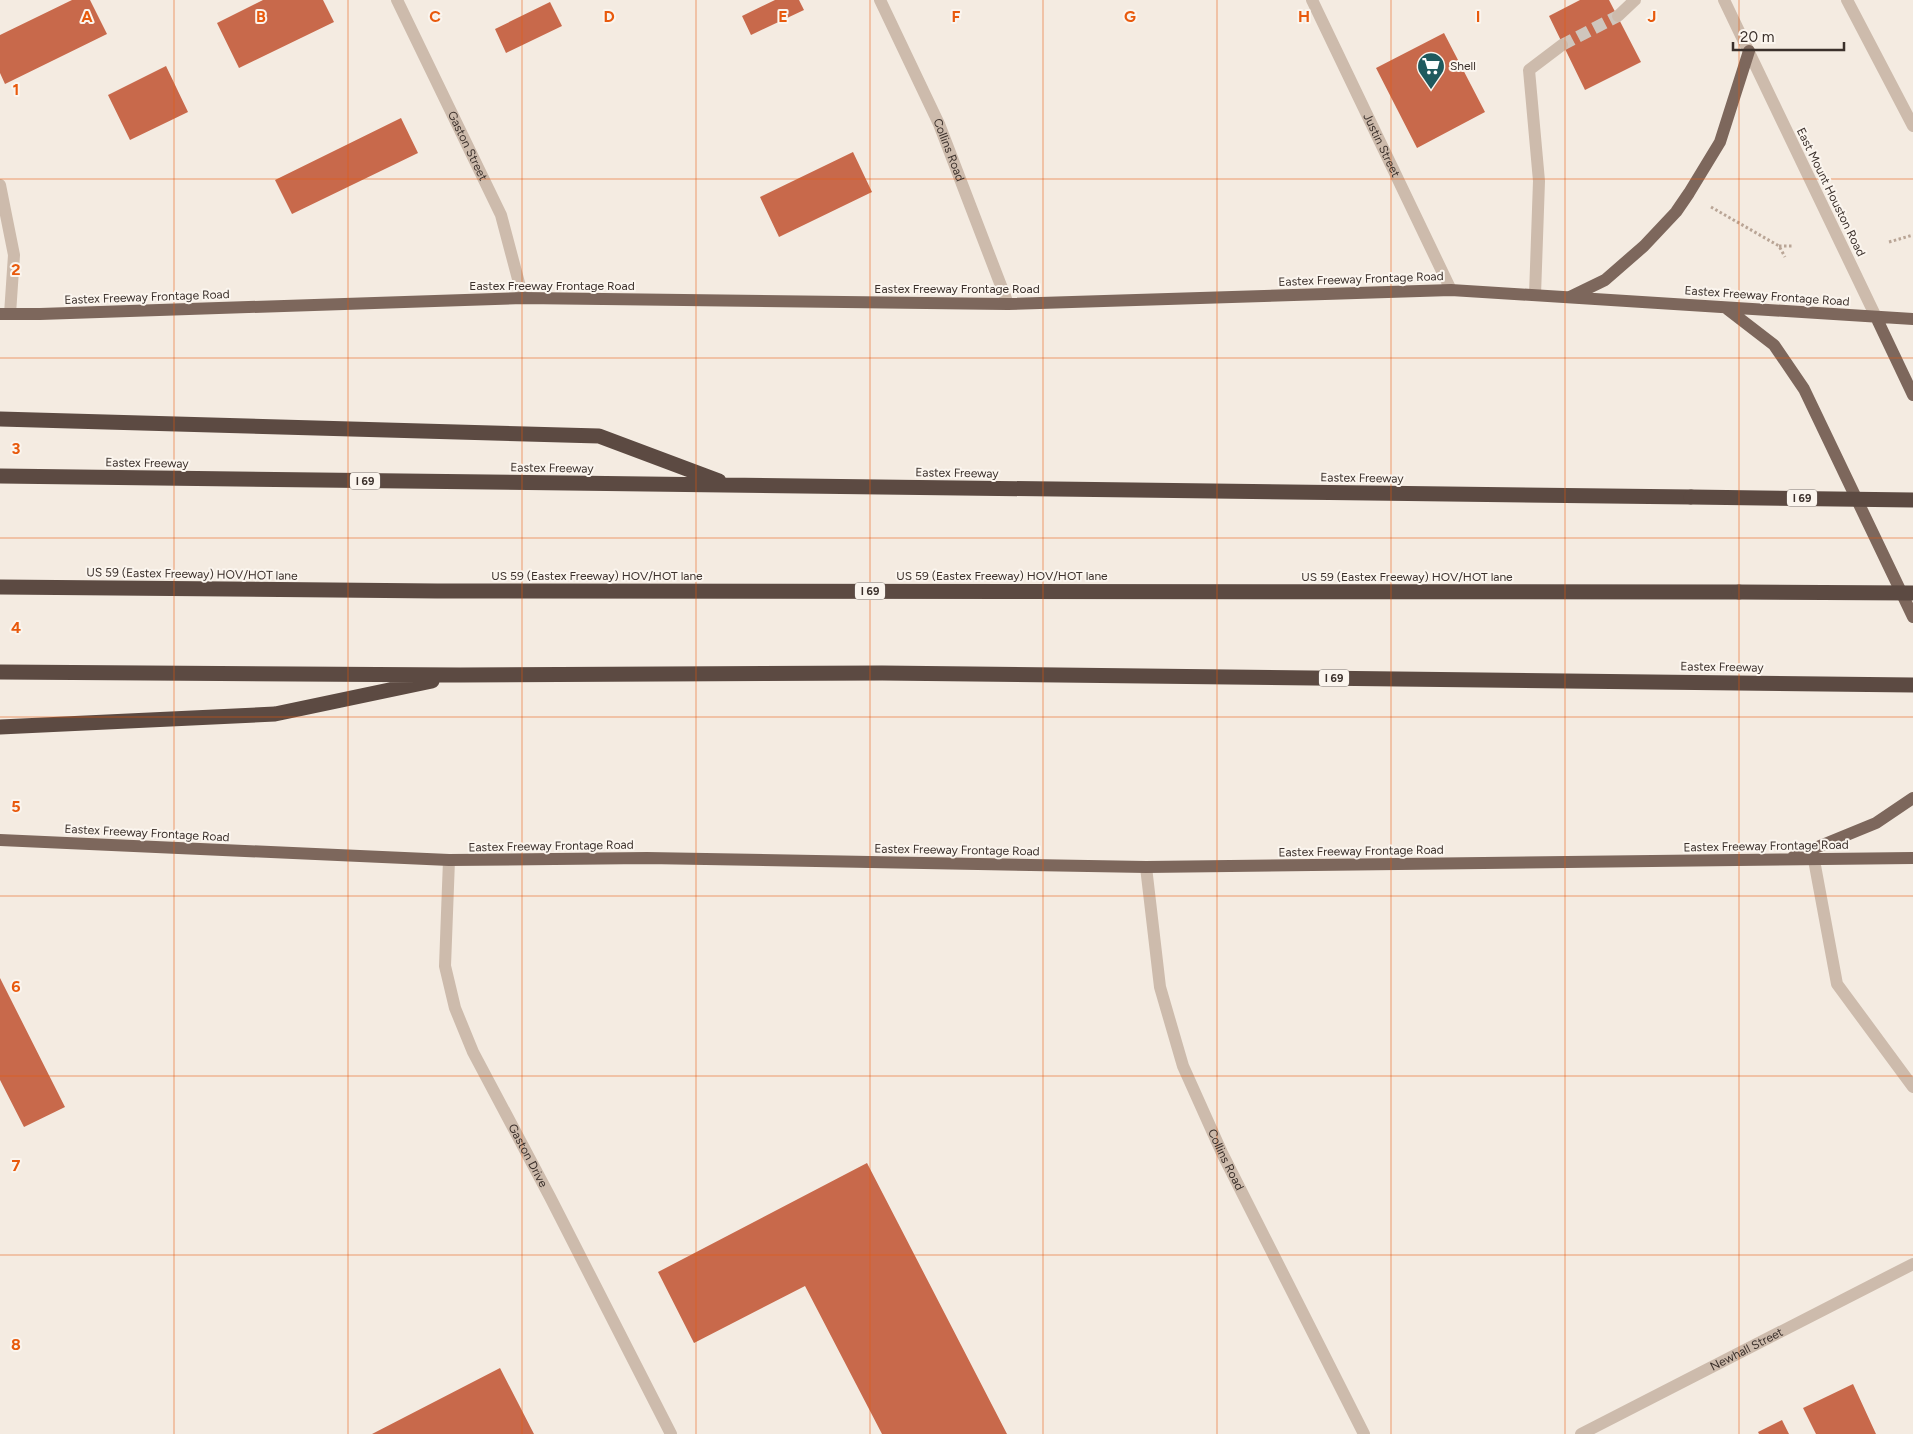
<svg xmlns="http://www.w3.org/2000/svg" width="1913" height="1434" viewBox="0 0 1913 1434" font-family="Figtree,sans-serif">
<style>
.building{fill:#c8694b}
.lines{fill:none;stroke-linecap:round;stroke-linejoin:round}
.minor-tunnel{stroke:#cfc6bd;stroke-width:12;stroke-dasharray:12 6;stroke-linecap:butt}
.path{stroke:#b9a596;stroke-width:3;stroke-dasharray:2.5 2.5;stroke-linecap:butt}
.minor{stroke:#cdbbac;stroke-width:12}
.major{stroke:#7d675c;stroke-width:12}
.highway{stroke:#5c4a42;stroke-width:15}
.highway-bridge{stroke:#5c4a42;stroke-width:15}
.grid{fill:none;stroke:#e8590c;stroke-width:1;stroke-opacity:0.55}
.labels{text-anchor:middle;stroke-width:4;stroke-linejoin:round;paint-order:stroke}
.shield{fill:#fbf5ee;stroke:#756b66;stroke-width:1}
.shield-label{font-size:11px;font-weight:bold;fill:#3b302b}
.poi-label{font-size:12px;fill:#3b302b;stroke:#fbf5ee;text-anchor:start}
.street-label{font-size:12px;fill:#3b302b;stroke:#fbf5ee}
.grid-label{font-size:16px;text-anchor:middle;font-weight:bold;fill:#e8590c;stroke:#fbf5ee;stroke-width:4;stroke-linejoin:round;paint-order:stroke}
</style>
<rect width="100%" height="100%" fill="#f4ebe1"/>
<path class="building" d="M72,0H90L107,34L5,84L0,73V35Z
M263,0H323L334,22L239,68L217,23Z
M775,0H799L804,10L751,35L742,16Z
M1580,0H1609L1641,62L1585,90L1549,16Z
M550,2L562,26L506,53L495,29Z
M1444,33L1485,112L1417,148L1376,68Z
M166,66L188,112L130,140L108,95Z
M401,118L418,153L292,214L275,180Z
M853,152L872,192L779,237L760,197Z
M0,978L65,1107L24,1127L0,1080Z
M867,1163L1007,1434H882L805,1286L694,1343L658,1272Z
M500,1368L534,1434H372Z
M1853,1384L1876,1434H1816L1803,1408Z
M1782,1420L1789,1434H1759L1758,1432Z"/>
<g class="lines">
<path class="minor-tunnel" d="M1562,45L1618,16"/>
<path class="path" d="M1711,207L1779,246L1785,257
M1889,242L1913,235
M1779,246H1794"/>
<g class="minor">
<path id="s1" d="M397,0L501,215L523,298"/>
<path id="s2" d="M880,0L939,124L1008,304"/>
<path id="s3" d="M1312,0L1451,290"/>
<path d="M1724,0L1876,317"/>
<path d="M1847,0L1913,126"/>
<path d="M1618,16L1635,0"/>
<path d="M0,185L14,255L10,314"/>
<path d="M1535,295L1539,181L1529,70L1562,45"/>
<path id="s4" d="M449,860L445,966L455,1008L473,1052L550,1197L671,1434"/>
<path d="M1814,860L1837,984L1913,1087"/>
<path id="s5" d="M1146,867L1160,987L1183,1066L1222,1153L1364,1434"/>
<path id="s6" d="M1581,1434L1913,1264"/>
</g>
<path class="major" d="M1570,297L1605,280L1644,246L1676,212L1689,193L1720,142L1749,51
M1726,308L1774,345L1804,389L1913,617
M0,314H40L523,298L1008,304L1451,290L1913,319
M1876,317L1913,395
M0,840L449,860L647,858L1146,867L1913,858
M1793,857L1876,823L1913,798"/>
<path class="highway" d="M0,419L599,436L719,481
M0,476L1691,497
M0,587L437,591L1739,592
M0,672L460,675L882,673L1913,685
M0,727L275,714L432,681"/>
<path class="highway-bridge" d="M1691,497L1913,500
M1739,592L1913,593"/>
</g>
<path class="grid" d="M174,0V1434M348,0V1434M522,0V1434M696,0V1434M870,0V1434M1043,0V1434M1217,0V1434M1391,0V1434M1565,0V1434M1739,0V1434M0,179H1913M0,358H1913M0,538H1913M0,717H1913M0,896H1913M0,1076H1913M0,1255H1913"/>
<defs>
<g id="supermarket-pin" transform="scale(1.4375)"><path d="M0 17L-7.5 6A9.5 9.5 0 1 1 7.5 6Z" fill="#1f5a5e" stroke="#fbf5ee"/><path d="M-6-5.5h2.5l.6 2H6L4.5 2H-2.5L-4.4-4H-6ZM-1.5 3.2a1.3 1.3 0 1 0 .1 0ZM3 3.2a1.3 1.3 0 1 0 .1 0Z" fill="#fff"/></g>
</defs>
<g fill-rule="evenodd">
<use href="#supermarket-pin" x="1431" y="66"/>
</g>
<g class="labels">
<g class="shield">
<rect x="350" y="472.5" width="30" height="17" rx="4"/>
<rect x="1787" y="489.5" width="30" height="17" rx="4"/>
<rect x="855" y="582.5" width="30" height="17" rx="4"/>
<rect x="1319" y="669.5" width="30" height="17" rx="4"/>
</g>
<g class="shield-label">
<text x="365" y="485">I 69</text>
<text x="1802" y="502">I 69</text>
<text x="870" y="595">I 69</text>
<text x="1334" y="682">I 69</text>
</g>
<g class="poi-label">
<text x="1450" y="70">Shell</text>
</g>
<g class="street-label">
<text dy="4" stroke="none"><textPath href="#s3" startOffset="161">Justin Street</textPath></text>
<text dy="4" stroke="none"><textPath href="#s1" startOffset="162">Gaston Street</textPath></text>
<text dy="4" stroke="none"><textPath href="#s2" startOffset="165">Collins Road</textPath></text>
<text transform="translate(1831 192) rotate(64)" y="4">East Mount Houston Road</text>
<text transform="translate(1361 279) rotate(-2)" y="4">Eastex Freeway Frontage Road</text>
<text x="552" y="290">Eastex Freeway Frontage Road</text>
<text x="957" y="293">Eastex Freeway Frontage Road</text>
<text transform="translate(1767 296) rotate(4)" y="4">Eastex Freeway Frontage Road</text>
<text transform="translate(147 297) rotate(-2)" y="4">Eastex Freeway Frontage Road</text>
<text transform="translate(147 463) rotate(1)" y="4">Eastex Freeway</text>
<text transform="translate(552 468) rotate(1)" y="4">Eastex Freeway</text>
<text transform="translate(957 473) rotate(1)" y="4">Eastex Freeway</text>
<text transform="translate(1362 478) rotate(1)" y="4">Eastex Freeway</text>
<text transform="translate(192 574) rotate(1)" y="4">US 59 (Eastex Freeway) HOV/HOT lane</text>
<text x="597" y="580">US 59 (Eastex Freeway) HOV/HOT lane</text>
<text x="1002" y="580">US 59 (Eastex Freeway) HOV/HOT lane</text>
<text x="1407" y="581">US 59 (Eastex Freeway) HOV/HOT lane</text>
<text transform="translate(1722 667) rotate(1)" y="4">Eastex Freeway</text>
<text transform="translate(147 833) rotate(3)" y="4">Eastex Freeway Frontage Road</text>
<text transform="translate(551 846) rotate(-1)" y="4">Eastex Freeway Frontage Road</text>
<text transform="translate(1766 846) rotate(-1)" y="4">Eastex Freeway Frontage Road</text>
<text transform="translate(957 850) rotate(1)" y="4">Eastex Freeway Frontage Road</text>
<text transform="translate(1361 851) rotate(-1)" y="4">Eastex Freeway Frontage Road</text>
<text dy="4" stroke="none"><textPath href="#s4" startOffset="314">Gaston Drive</textPath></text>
<text dy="4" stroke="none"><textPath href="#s5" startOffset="306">Collins Road</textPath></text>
<text dy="4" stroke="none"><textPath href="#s6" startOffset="186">Newhall Street</textPath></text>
</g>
</g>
<g class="grid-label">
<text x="87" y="22">A</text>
<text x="261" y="22">B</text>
<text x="435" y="22">C</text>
<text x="609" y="22">D</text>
<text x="783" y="22">E</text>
<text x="956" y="22">F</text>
<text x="1130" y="22">G</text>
<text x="1304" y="22">H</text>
<text x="1478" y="22">I</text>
<text x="1652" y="22">J</text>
<text x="16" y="95">1</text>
<text x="16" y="275">2</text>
<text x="16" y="454">3</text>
<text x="16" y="633">4</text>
<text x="16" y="812">5</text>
<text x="16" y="992">6</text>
<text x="16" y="1171">7</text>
<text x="16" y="1350">8</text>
</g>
<path d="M1733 42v8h111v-8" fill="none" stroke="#3b302b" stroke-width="2.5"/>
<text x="1740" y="42" font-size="15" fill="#3b302b" stroke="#fbf5ee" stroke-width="4" paint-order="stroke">20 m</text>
</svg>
